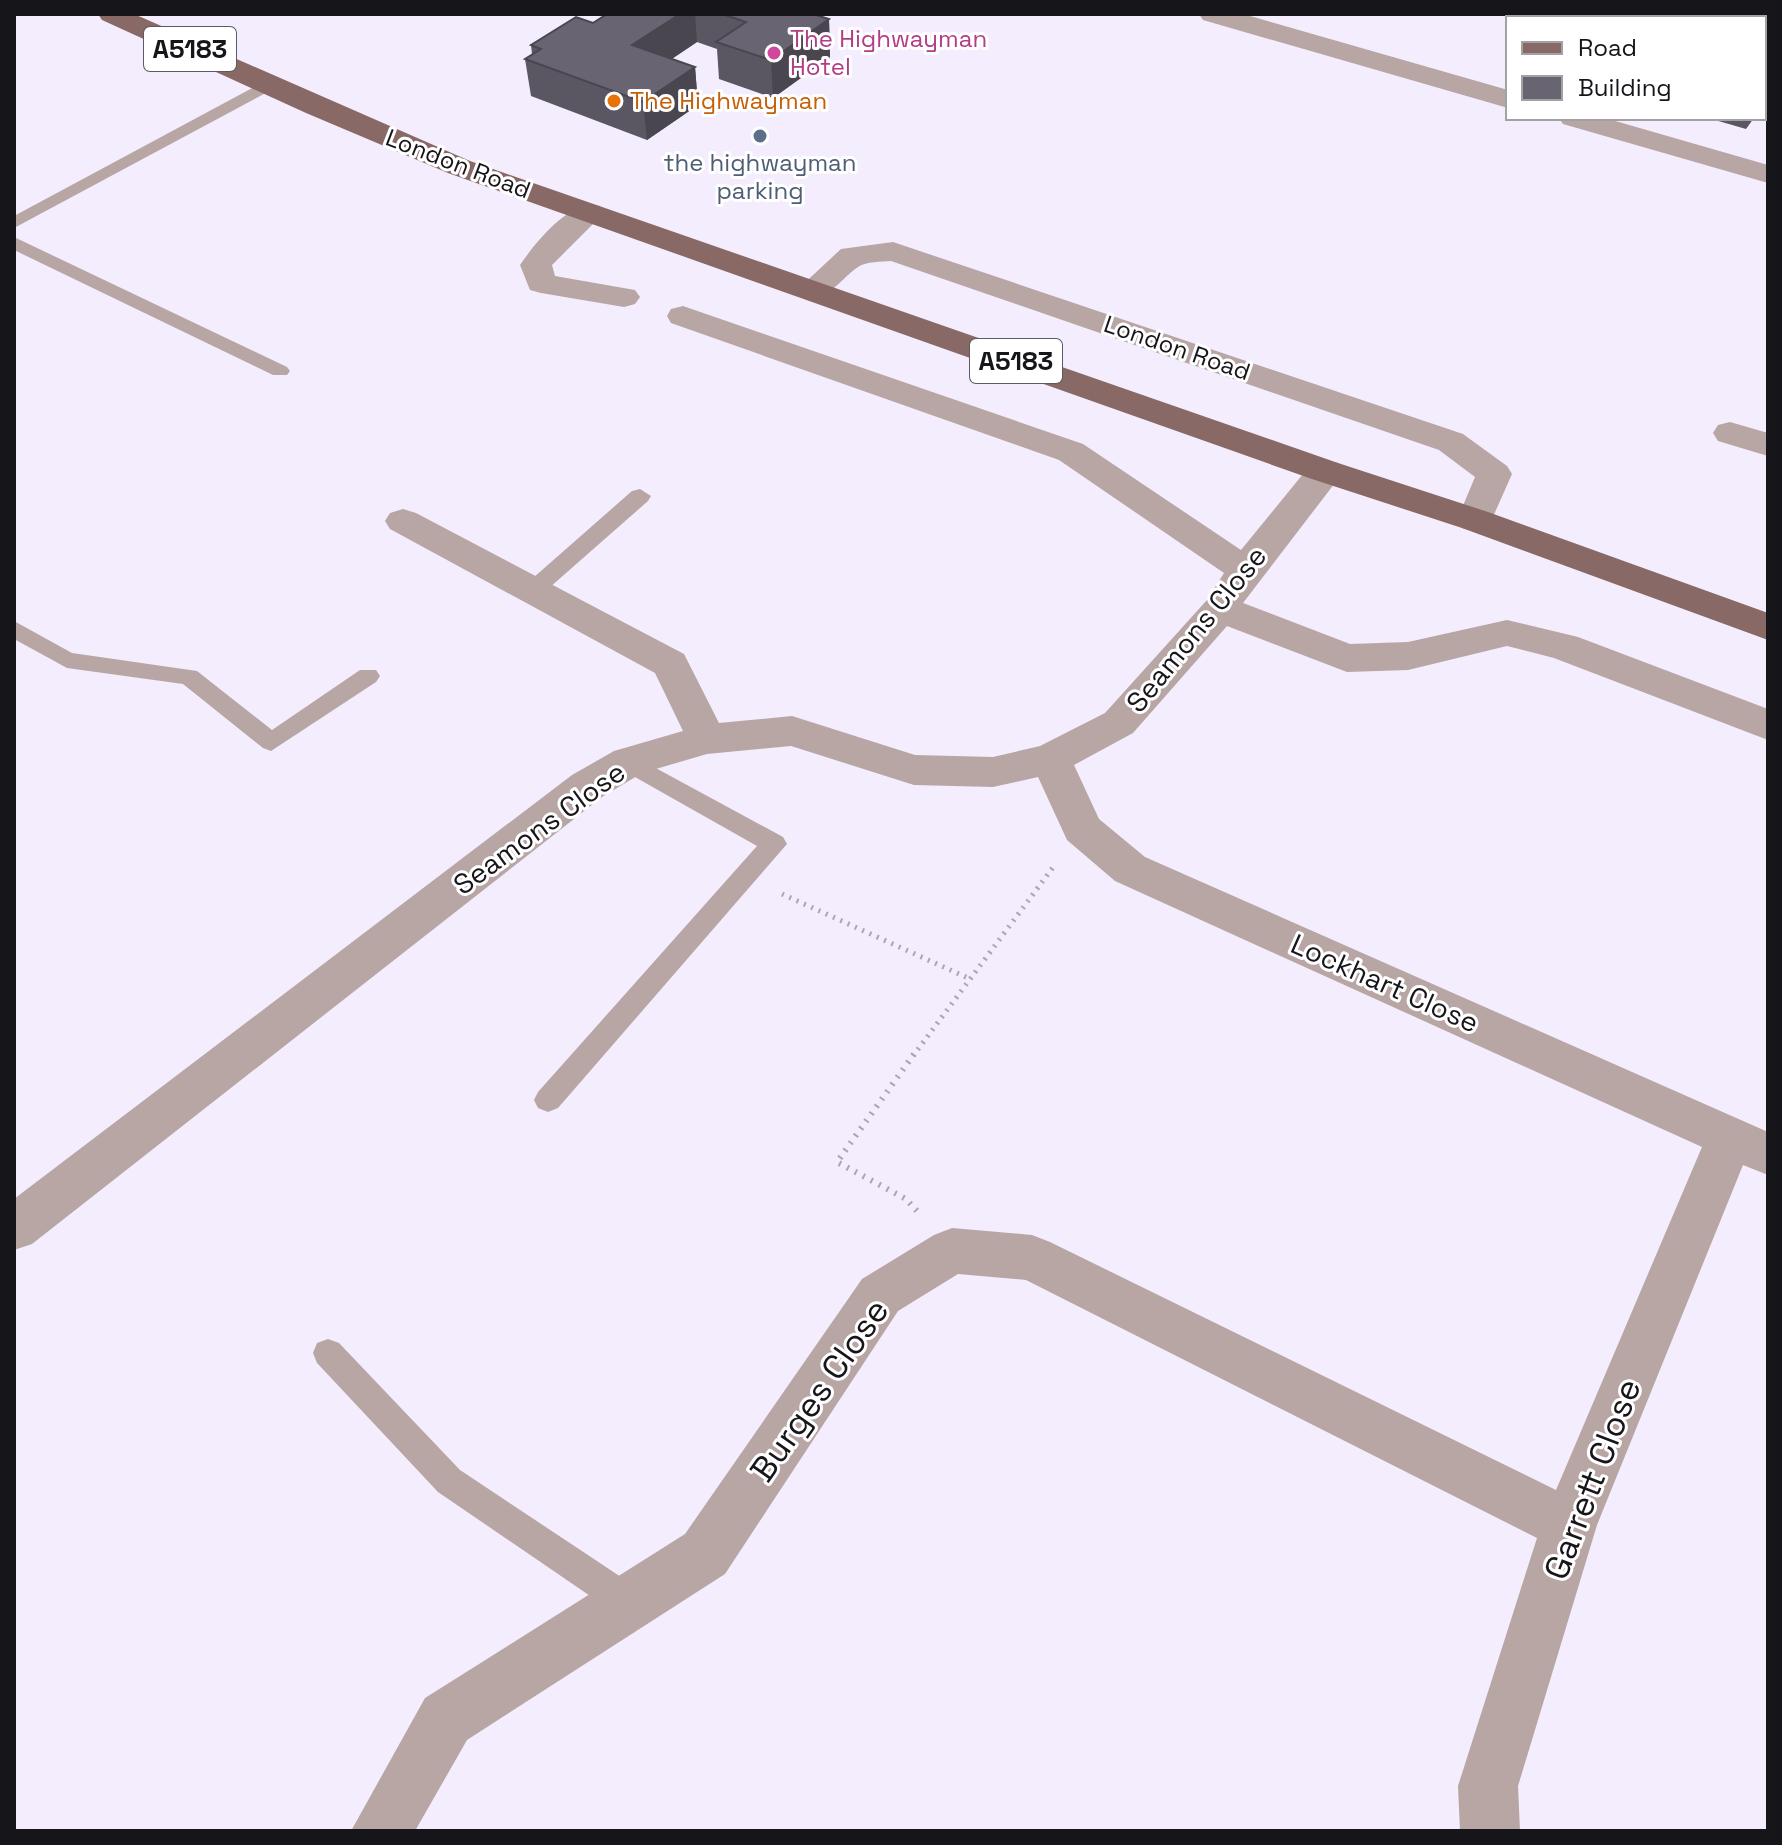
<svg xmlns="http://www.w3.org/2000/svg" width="1782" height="1845" viewBox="0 0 1782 1845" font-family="'Space Grotesk',sans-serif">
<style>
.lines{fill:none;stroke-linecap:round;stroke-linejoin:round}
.path-far1{stroke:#aba6b3;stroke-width:5;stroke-dasharray:2 6;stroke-linecap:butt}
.path{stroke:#aba6b3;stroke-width:6;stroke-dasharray:2 7;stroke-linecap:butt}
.lane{fill:#b8a6a4;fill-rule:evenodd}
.street{fill:#b8a6a4;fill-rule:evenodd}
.primary{fill:#886966;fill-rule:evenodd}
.wall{fill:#5a5662}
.shaded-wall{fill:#4a4650}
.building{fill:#696472;stroke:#4a4650;stroke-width:2}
.hotel-dot{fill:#d1479c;stroke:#fff;stroke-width:3}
.food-dot{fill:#e8710a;stroke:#fff;stroke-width:3}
.service-dot{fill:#5c6f8a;stroke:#fff;stroke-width:3}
.labels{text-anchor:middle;stroke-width:6;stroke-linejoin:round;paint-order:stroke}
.far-hotel-label{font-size:24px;fill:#b23c85;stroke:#fff;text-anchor:start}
.far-food-label{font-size:24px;fill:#c56008;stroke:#fff;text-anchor:start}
.far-service-label{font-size:24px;fill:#4e5e75;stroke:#fff}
.far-street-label{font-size:24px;fill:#16151a;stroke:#fff}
.shield{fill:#fff;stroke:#5c5b5f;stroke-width:2}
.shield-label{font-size:26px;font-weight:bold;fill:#16151a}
.street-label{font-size:28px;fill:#16151a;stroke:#fff}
.near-street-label{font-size:34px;fill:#16151a;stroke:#fff}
</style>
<rect width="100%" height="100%" fill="#f3edfd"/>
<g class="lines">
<path class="path-far1" d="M782,894L968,978
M913,1056L1054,866"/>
<path class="path" d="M914,1054L837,1162L906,1199L917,1211"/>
<path class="lane" d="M269,79L277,84L275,88L14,228V216Z
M14,237L287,367L290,371L287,375H273L14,250Z
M640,489L651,496L648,501L541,595H525L522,590L525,585L632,491Z
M14,621L72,653L197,671L272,730L360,670H376L380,676L376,682L271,751L263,748L183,684L67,668L14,639Z
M628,753L783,837L787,844L558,1108L548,1112L538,1108L534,1100L538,1092L757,846L619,768L616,762L619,756Z
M328,1339L339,1343L460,1470L639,1589L644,1601L639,1613L627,1618L615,1613L438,1492L317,1363L313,1353L317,1343Z"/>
<path class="street" d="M1199,14H1243L1508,90V108L1203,20Z
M1559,118H1605L1768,165V183L1563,124Z
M589,204L600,206L604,213L552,265L555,276L635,290L640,297L635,304L624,307L541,293L530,290L520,265C536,242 561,211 589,204Z
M893,242L1463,434L1507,466L1512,474L1488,528L1475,532L1462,528L1457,520L1475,477L1439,450L891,261C881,262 867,261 858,267C839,280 829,302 803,296L798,289L841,249Z
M683,306L1083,444L1241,550L1312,463L1325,460L1338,463L1343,471L1338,479L1243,603L1350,644L1408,642L1507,620L1578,637L1768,709V740L1554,658L1507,646L1408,670L1347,672L1227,626L1133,733L1074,765L1099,819L1145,857L1768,1132V1175L1743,1165L1597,1525L1518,1786L1520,1831H1460L1458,1786L1537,1538L1026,1280L958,1274L898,1311L725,1574L467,1740L415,1831H351L425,1698L685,1534L862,1279L934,1235L952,1228L1032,1235L1050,1242L1556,1490L1702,1147L1115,881L1067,840L1038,777L993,787L914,785L791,746L707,754L642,773L602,797L32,1244L14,1250V1199L572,775L614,751L683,731L655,673L390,529L385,521L390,513L403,509L416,513L684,654L719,723L792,716L915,755L993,757L1040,746L1105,713L1207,600L1224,573L1059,460L671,323L667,316L671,309Z
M1730,422L1768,433V456L1718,441L1713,433L1718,425Z"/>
<path class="primary" d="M98,14H134L470,161L1338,463L1488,512L1768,613V640L1462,528L1312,479L448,173L306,113L102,20Z"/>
</g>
<path class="wall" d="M607,14H813L829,19L830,57L773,98L719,79L717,49L697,42L672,59L695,67L698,105L647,140L531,96L525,59L532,54L531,45L593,23Z
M1679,14H1768V38L1764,37V18H1694Z
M1764,40L1768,41V68L1764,67Z
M1708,118H1754L1746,129Z"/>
<path class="shaded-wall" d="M680,14H695L697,42L636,82L632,45Z
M829,19L830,57L773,98L771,60Z
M695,67L698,105L647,140L643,102Z"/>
<path class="building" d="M607,14H680L632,45L695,67L643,102L525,59L541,49L531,45L576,17L593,23Z
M722,14H813L829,19L771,60L716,42L746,22Z
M1640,14H1666L1681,18H1637Z
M1732,14H1768V24L1764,22V18H1747Z
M1764,40L1768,41V53L1764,52Z
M1764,83L1768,84L1764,91Z"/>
<circle class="hotel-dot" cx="774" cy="53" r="8"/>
<circle class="food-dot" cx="614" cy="101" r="8"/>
<circle class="service-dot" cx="760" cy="136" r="8"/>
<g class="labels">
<g class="far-hotel-label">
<text x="790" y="47">The Highwayman<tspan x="790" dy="28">Hotel</tspan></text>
</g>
<g class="far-food-label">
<text x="630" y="109">The Highwayman</text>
</g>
<g class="far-service-label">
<text x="760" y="171">the highwayman<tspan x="760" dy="28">parking</tspan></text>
</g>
<g class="far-street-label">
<text transform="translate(458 164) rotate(21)" y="8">London Road</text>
<text transform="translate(1177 348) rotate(19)" y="8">London Road</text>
</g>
<g class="shield">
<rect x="144" y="27" width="92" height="44" rx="6"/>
<rect x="970" y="339" width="92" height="44" rx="6"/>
</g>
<g class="shield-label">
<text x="190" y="58">A5183</text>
<text x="1016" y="370">A5183</text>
</g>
<g class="street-label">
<text transform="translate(1196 629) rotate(-51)" y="10">Seamons Close</text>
<text transform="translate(539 828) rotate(-36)" y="10">Seamons Close</text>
<text transform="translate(1385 983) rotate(24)" y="10">Lockhart Close</text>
</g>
<g class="near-street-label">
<text transform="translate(819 1390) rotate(-55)" y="12">Burges Close</text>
<text transform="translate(1592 1479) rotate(-69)" y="12">Garrett Close</text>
</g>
</g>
<rect width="1782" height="1845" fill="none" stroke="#16151a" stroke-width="32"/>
<rect x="1506" y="16" width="260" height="104" fill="#ffffff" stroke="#a2a1a3" stroke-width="2"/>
<rect x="1522" y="42" width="40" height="12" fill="#886966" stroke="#a2a1a3" stroke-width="2"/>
<text x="1578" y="56" font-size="24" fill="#16151a">Road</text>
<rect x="1522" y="76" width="40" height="24" fill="#696472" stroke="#a2a1a3" stroke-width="2"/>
<text x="1578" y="96" font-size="24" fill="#16151a">Building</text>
</svg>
